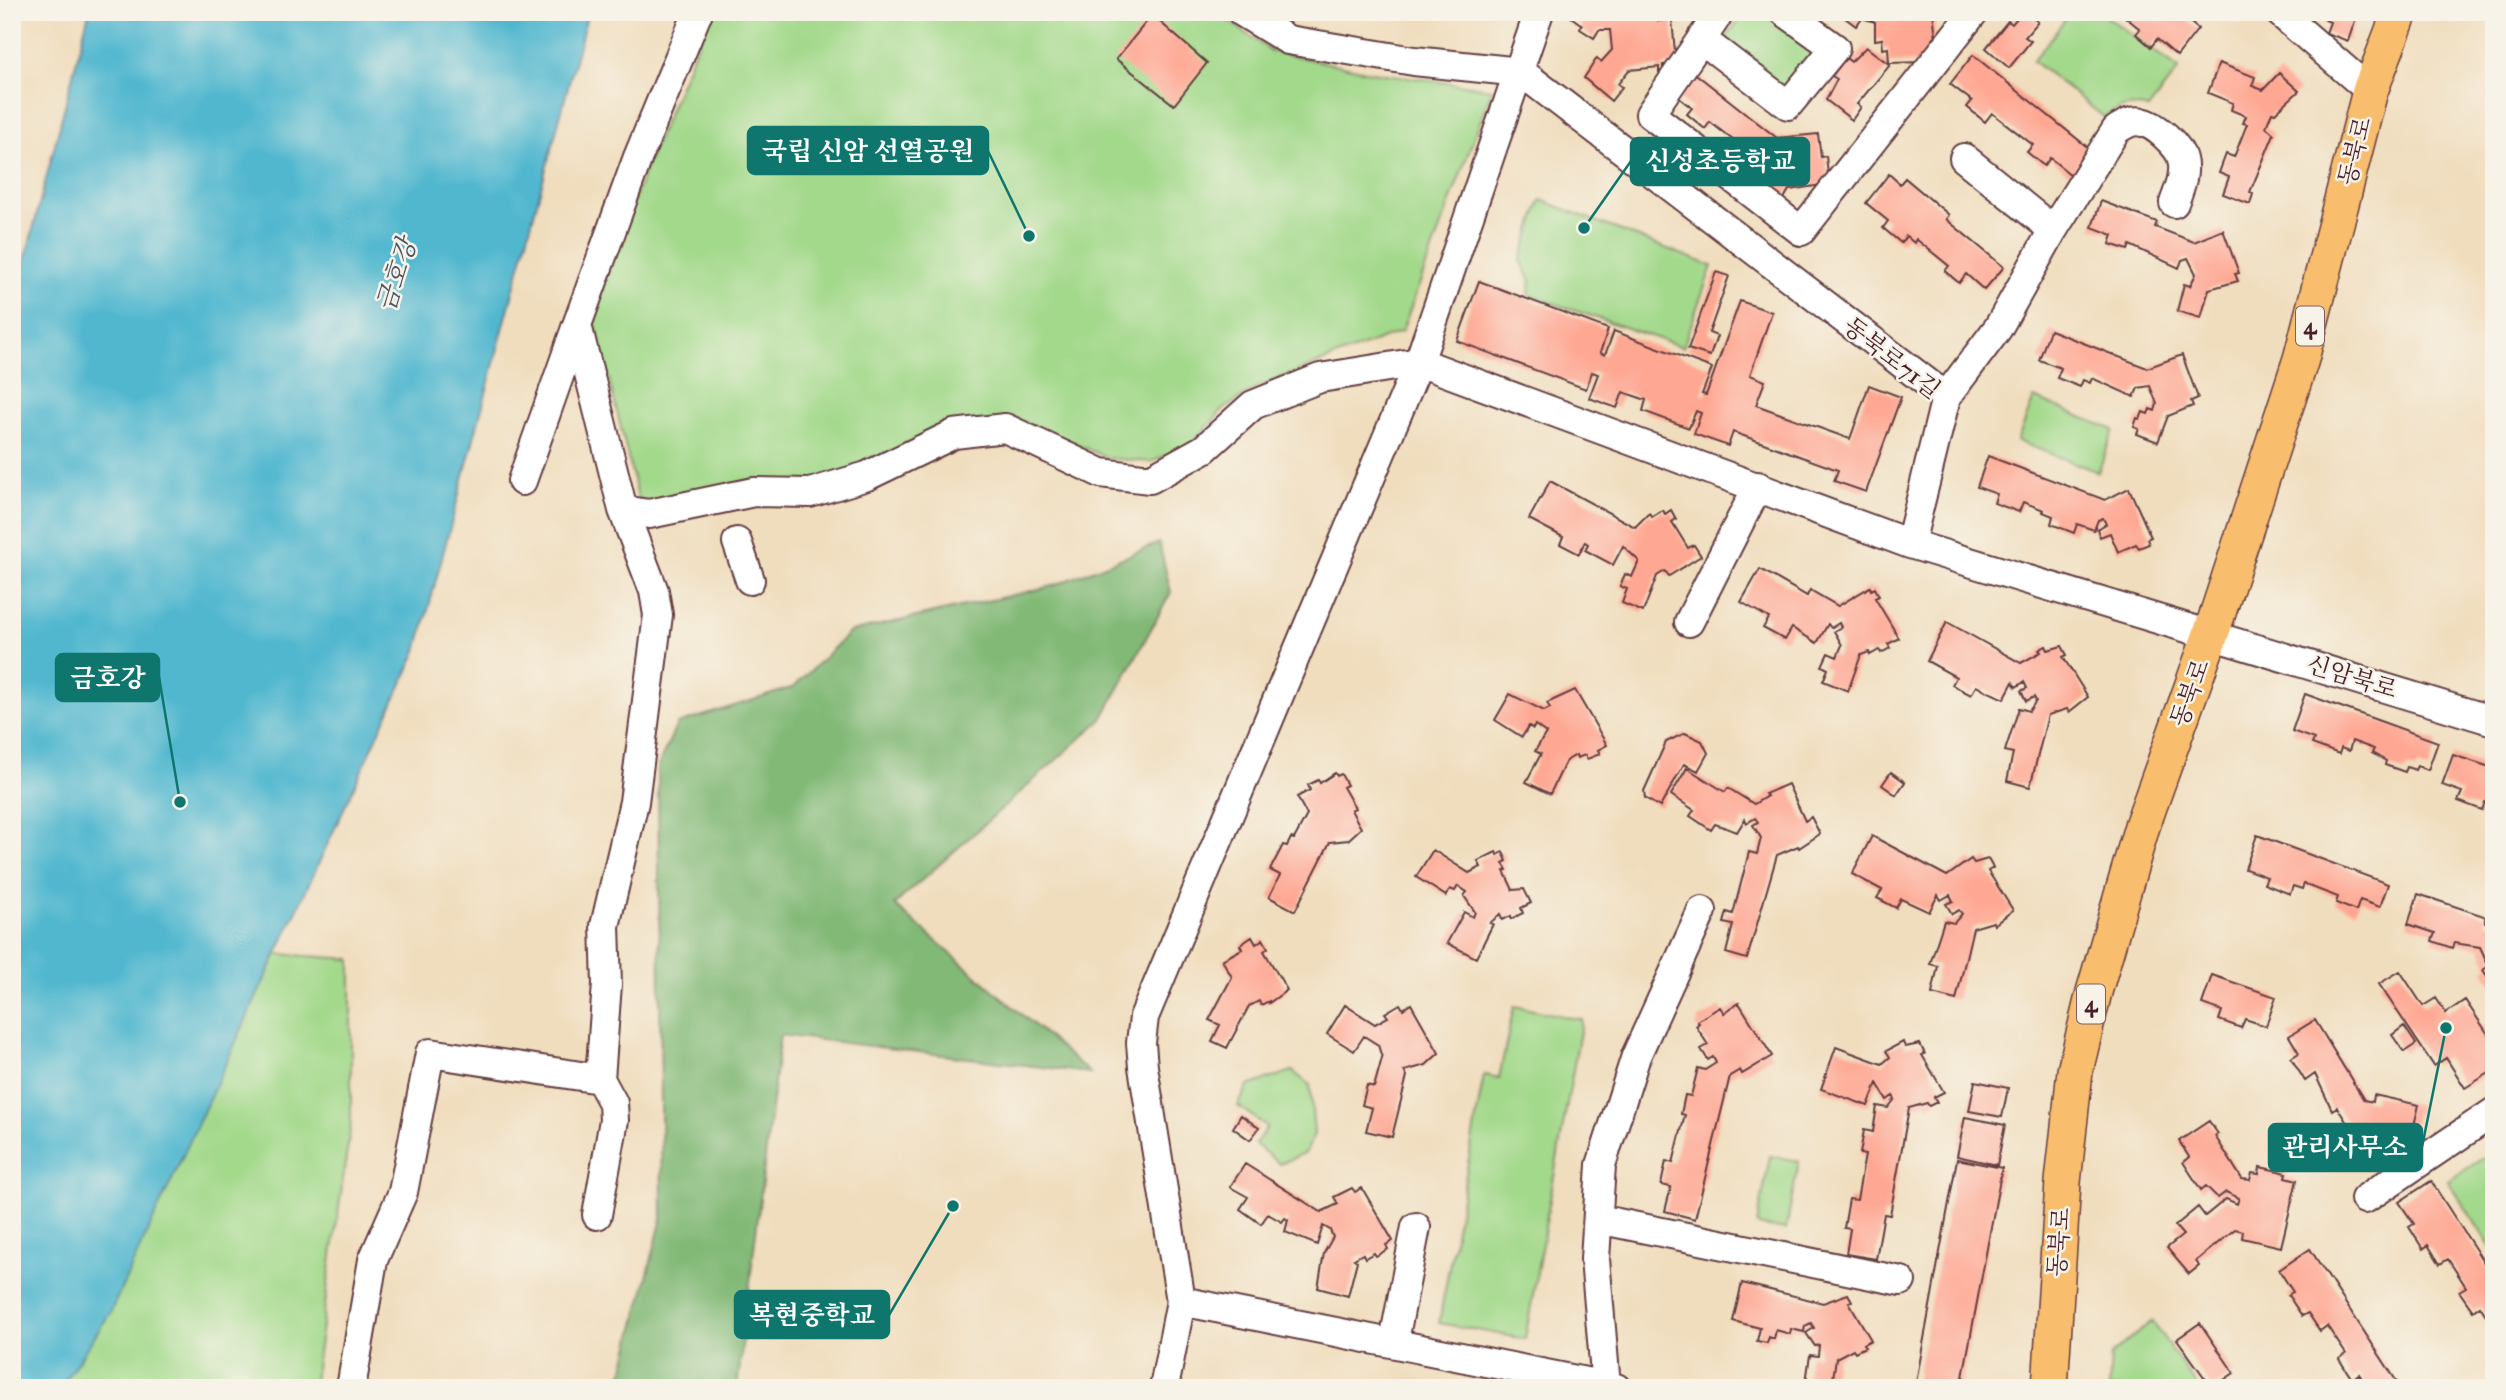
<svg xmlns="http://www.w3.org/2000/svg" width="2506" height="1400" viewBox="0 0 2506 1400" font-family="'IM FELL Great Primer','Noto Serif KR',serif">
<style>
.green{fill:#a3d98b;stroke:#767c5b;stroke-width:2}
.forest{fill:#82b977;stroke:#666c51;stroke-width:2}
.water{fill:#51b7cf;stroke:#4e6b7d;stroke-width:2}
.building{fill:#fea793}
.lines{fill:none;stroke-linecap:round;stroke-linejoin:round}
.minor-casing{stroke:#633c41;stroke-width:32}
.major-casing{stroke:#633c41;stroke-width:38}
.minor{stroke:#fff;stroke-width:28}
.major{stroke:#f9be6d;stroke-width:35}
.labels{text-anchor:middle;stroke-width:5;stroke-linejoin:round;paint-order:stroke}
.shield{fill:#f7f3e8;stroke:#7e5f64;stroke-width:2}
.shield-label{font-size:23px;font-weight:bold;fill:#4a1f2b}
.street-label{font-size:24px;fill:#4a1f2b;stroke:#f7f3e8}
.water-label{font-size:26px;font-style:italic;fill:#4c5464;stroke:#f7f3e8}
.leader{fill:none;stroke:#0f766e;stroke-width:2.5}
.callout-dot{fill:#0f766e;stroke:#f7f3e8;stroke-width:2.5}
.callout{fill:#0f766e;stroke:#0f766e;stroke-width:2.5}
.callout-label{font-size:26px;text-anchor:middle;font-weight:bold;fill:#fff}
</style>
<rect width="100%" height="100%" fill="#f7f3e8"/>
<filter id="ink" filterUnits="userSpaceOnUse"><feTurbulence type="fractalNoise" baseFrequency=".0143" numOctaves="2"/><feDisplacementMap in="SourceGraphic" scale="14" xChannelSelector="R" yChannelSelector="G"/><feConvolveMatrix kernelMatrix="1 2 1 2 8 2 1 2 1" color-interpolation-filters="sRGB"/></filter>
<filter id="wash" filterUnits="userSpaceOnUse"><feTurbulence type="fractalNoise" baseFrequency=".00686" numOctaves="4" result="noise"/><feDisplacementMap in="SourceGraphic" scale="28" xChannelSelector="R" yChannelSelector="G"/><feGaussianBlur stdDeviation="1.57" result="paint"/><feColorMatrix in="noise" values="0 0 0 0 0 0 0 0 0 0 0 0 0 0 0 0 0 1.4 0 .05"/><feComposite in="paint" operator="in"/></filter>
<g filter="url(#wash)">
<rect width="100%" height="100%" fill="#f0ddbd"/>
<path class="green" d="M711,12H1216L1271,51L1371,72L1492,89L1402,331L1260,386L1222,410L1193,443L1151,462L1109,458L1012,417L815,487L652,508L638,498L593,313L649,159Z
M1746,12H1780L1828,51L1788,100L1720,44Z
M2071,12H2100L2179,69L2148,109C2132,103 2118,108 2104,117L2033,61Z
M1541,200L1712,266L1683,347L1529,295L1531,281L1521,260Z
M2034,398L2114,430L2098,472L2017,441Z
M277,954L351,959V1123L313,1388H50L101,1308Z
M1514,1006L1582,1020L1525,1339L1439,1323L1484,1075L1499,1078Z
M1292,1071L1310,1085L1314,1134L1306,1152L1280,1164L1255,1144L1267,1127L1238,1106L1248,1086Z
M2494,1151V1252L2448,1181Z
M1770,1156L1799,1161L1786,1230L1757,1225Z
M2152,1321L2198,1388H2109L2111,1355Z"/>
<path class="forest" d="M1159,543L1171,592L1102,719L894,905L1090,1073L780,1035L737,1388H619L662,1218L658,766L677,724L794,687L850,632L1053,586Z"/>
<path class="water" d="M89,12H588L417,651L110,1313L60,1388H12V311Z"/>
<g id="blocks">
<path class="building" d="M1574,12H1624L1630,16L1657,13L1658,21L1672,19L1676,64L1663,65V71L1659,72V67L1629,70L1618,84L1622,87L1611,101L1584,78L1597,58L1601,62L1612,50L1610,30H1599L1594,38L1580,29L1582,25L1571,17Z
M1844,12H1933L1938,56L1926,62L1889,63L1888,48L1883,49L1882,39L1875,40V22L1862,18L1856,26L1841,15Z
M2022,12H2027L2038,22L2025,37L2031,41L2009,68L1986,48L2008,21L2012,24Z
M2119,12H2178L2198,29L2177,56L2157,39L2151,47L2136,34L2140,29Z
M2328,12H2358L2348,41L2326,33L2330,22L2325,20Z
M1152,15L1207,63L1174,105L1116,59Z
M1866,47L1890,65L1857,104L1861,107L1852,120L1826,100L1837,79L1832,76L1846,58L1851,62Z
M1973,55L2091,150L2071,175L2050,158L2044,166L2027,152L2033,145L1992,113L1985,122L1967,107L1972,101L1950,84Z
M2219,63L2255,77L2252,86L2263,90L2279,73L2299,91L2275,113L2272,112L2266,127L2274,134L2250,192L2253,194L2250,204L2223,194L2229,177L2219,173L2226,154L2234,157L2247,124L2243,123L2246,116L2231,110L2233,103L2208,93Z
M1692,71L1777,138L1818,134L1821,157L1826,156L1829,184L1789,190L1778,209L1756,191L1772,171L1710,122L1705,129L1687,114L1692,108L1674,94Z
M1889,174L1900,184L1905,178L1949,215L1946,219L2004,267L1984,290L1966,274L1959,283L1945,271L1949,266L1916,239L1914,243L1906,236L1901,243L1883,228L1888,221L1866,203Z
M2101,201L2157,222L2155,227L2194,242L2223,230L2239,273L2235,274L2238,281L2209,289L2201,318L2177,311L2184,284L2190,286L2196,274L2188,258L2182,260L2179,268L2130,245L2128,250L2110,244L2113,235L2092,227Z
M1716,272L1729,276L1709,333L1717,336L1710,356L1688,349Z
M1479,281L1608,329L1600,353L1605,355L1614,331L1712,368L1702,394L1706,395L1740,301L1772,312L1750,375L1765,381L1756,405L1850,439L1869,385L1901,397L1866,492L1834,481L1838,470L1733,432L1728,446L1694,434L1701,413L1696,411L1689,428L1643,411L1646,400L1623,392L1617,408L1589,398L1598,374L1592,372L1586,389L1457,341Z
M2050,330L2147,368L2182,355L2198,398L2191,401L2193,406L2168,416L2158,442L2137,434L2139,429L2134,427L2137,418L2140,419L2143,412L2148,414L2150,409L2155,411L2157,404L2150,386L2138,388L2134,397L2092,378L2090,383L2083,380L2080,387L2057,378L2061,368L2039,360Z
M1988,456L2105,500L2129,488L2151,537L2147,539L2149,544L2139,548L2136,544L2118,552L2110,533L2100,537L2097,529L2106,524L2103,518L2098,520L2094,530L2077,524L2074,533L2051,524L2053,516L2043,512L2044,510L2023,502L2019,512L1994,503L1997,494L1977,487Z
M1550,481L1635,527L1649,513L1652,517L1663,510L1665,514L1671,510L1676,519L1672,522L1688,548L1694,545L1701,556L1669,576L1665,571L1657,576L1643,612L1622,603L1627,589L1620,586L1625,574L1632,577L1639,561L1623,546L1613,565L1585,550L1588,544L1585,542L1579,554L1560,544L1563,537L1529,519Z
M1760,569L1807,596L1810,590L1838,606L1870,587L1871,590L1875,588L1879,596L1875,598L1899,638L1888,644L1890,648L1881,653L1879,650L1870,655L1869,652L1861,655L1848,691L1823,681L1828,669L1822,666L1828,653L1837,657L1842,645L1834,631L1841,627L1839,623L1831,628L1828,624L1817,643L1792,628L1785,640L1763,628L1769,618L1741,602Z
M1947,622L2021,663L2041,652L2039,650L2046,646L2048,650L2062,646L2067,655L2063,657L2088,697L2069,712L2067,709L2048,715L2030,787L2007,781L2013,753L2005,751L2019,708L2029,711L2036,701L2034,697L2026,701L2021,691L2027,688L2024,682L2016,687L2013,682L2004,699L1976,686L1971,695L1952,685L1956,677L1927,661Z
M1575,690L1607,745L1598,750L1600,754L1587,759L1585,755L1577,758L1576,755L1566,761L1550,794L1526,782L1541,754L1535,751L1546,733L1535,725L1533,729L1529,726L1522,737L1495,720L1510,694L1544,711L1550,708L1547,703Z
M2305,694L2438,742L2428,770L2417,766L2415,770L2407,767L2405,772L2385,765L2386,761L2372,753L2374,749L2352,741L2349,751L2341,748L2339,754L2312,744L2314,739L2292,731Z
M1685,733L1702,741L1708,753L1698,771L1684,764L1660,807L1645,798L1644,791L1666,742Z
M2453,755L2490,767L2489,771L2494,773V806L2485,802L2482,810L2458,801L2462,792L2442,785Z
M1687,768L1725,792L1728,788L1754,804L1767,796L1765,794L1788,784L1805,821L1811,817L1820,834L1799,848L1798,846L1777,855L1747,959L1726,953L1733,925L1724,923L1727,912L1733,914L1749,852L1757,854L1761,838L1753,825L1758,822L1755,818L1747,823L1745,819L1737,832L1715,824L1711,830L1690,816L1694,810L1671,795Z
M1891,772L1905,782L1896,795L1882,785Z
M1335,773L1337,776L1341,774L1347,785L1343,787L1355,808L1351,810L1361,828L1348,840L1330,842L1295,911L1269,897L1280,875L1270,870L1283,845L1287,846L1291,838L1294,839L1307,815L1297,797L1310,790L1308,785L1318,780L1320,783Z
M2257,835L2388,884L2380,907L2360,900L2356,911L2336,903L2338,897L2304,884L2302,889L2293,886L2290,894L2264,884L2267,877L2245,869Z
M1872,836L1947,876L1971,859L1974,863L1988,859L1993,868L1988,871L2013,910L1994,925L1993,922L1973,928L1956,1000L1932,994L1938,966L1930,964L1944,921L1954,923L1962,914L1959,910L1952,914L1946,904L1953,901L1950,895L1941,900L1938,895L1929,912L1901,899L1896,908L1877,898L1882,890L1852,874Z
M1433,850L1469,873L1481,867L1478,861L1496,852L1498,855L1503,852L1507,861L1503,863L1507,870L1504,871L1513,890L1524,889L1531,903L1521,908L1523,913L1511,919V916L1502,920L1500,914L1490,923L1493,924L1476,958L1447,943L1464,912L1473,917L1475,912L1464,896L1467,892L1458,886L1455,891L1450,889L1446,896L1416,877Z
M2418,894L2487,917L2485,922L2494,925V986L2483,970L2489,966L2480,947L2454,943L2452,948L2432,941L2435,933L2408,924Z
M1252,937L1256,944L1263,939L1268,948L1264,951L1287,990L1269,1003V1001L1261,1005L1259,1001L1249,1006L1227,1048L1212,1041L1220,1025L1209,1020L1232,977L1222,960L1242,949L1240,945Z
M2400,971L2423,1006L2436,998L2446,1013L2465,1000L2494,1043V1070L2465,1088L2446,1058L2434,1066L2379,984Z
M2212,975L2276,997L2266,1026L2245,1019L2241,1028L2219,1020L2222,1011L2202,1004Z
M1739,1003L1772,1056L1742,1074L1740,1070L1730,1076L1695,1219L1665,1211L1671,1187L1661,1185L1666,1161L1673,1163L1685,1115L1681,1114L1685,1095L1691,1096L1698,1068L1705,1070L1716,1063L1713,1057L1708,1060L1701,1049L1708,1045L1696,1026L1699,1023L1697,1021L1720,1007L1724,1013Z
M1400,1004L1403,1009L1411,1004L1439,1053L1426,1065L1404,1071L1407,1076L1392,1137L1366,1131L1372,1108L1362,1105L1367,1085L1374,1087L1382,1058L1378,1045L1364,1036L1354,1051L1327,1034L1345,1005L1375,1024L1388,1017L1385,1013Z
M2315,1020L2364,1100L2373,1102L2374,1095L2419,1105L2404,1166L2362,1156L2363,1150L2355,1148L2332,1166L2317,1142L2347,1123L2337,1107L2332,1110L2315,1074L2305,1081L2291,1058L2299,1053L2289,1036Z
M2404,1026L2416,1044L2404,1052L2392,1035Z
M1903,1042L1905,1047L1920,1044L1925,1054L1922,1055L1944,1092L1934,1097L1937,1102L1929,1106L1927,1103L1909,1108L1890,1215L1884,1214L1876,1259L1846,1254L1850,1229L1844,1228L1849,1199L1857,1200L1865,1155L1860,1154L1864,1130L1873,1132L1877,1106L1888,1108L1895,1099L1893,1096L1887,1100L1877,1083L1868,1106L1821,1089L1836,1047L1882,1064L1890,1057L1886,1051Z
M1975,1081L2008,1088L2002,1117L1969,1111Z
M1241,1115L1259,1128L1250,1140L1233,1128Z
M1965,1117L2005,1125L1997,1165L1957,1156Z
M2209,1121L2218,1134L2215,1136L2242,1179L2250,1180L2252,1173L2259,1174L2260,1167L2287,1173L2286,1177L2297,1180L2281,1247L2242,1238L2243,1231L2235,1229L2196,1261L2199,1266L2189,1274L2167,1248L2183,1235L2175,1226L2198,1207L2205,1216L2226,1199L2237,1204L2239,1198L2226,1192L2218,1198L2206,1186L2201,1190L2183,1162L2189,1157L2179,1141Z
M1957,1159L2002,1168L1961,1388H1915Z
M1245,1164L1321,1212L1338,1204L1334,1197L1352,1188L1355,1192L1362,1188L1393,1241L1386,1245L1388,1249L1376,1256L1374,1253L1365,1258L1363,1254L1354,1259L1357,1261L1348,1296L1318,1288L1324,1253L1333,1237L1330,1230L1323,1226L1317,1245L1285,1232L1288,1220L1285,1218L1282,1222L1268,1214L1261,1224L1240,1209L1248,1197L1230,1187Z
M2431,1181L2494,1278V1328L2480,1306L2473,1311L2459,1291L2466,1287L2448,1259L2440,1264L2428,1245L2423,1249L2409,1227L2414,1224L2399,1202Z
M2310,1249L2401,1388H2368L2359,1374L2352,1379L2339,1359L2346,1354L2327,1326L2320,1331L2308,1313L2302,1316L2288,1295L2293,1292L2279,1270Z
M1742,1283L1823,1303L1848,1294L1852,1301L1849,1302L1871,1340L1863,1344L1865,1347L1855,1352L1853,1349L1836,1358L1832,1386L1806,1382L1810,1355L1818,1356L1819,1345L1815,1346L1806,1333L1814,1328L1811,1323L1805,1326L1804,1332L1791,1329L1790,1334L1776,1330L1774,1339L1769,1337L1767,1343L1757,1341L1760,1328L1733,1321Z
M2200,1323L2234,1373L2212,1388L2177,1339Z"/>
</g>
</g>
<g filter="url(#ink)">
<use href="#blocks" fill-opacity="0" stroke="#633c41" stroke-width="2"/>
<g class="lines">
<g class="minor-casing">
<path id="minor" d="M698,12L638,157L577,325L623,510L649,514L754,492L810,493L867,476L954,434L1005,428L1101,473L1150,479L1204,449L1253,405L1320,378L1419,362
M1242,12L1288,40L1414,61L1521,72
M1539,12L1419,362L1910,544
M1720,12L1650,114L1801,231L1973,13
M2279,12L2370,91
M1701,39L1788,105L1835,48L1785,12
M1521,72L1946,397
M1964,158L2053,230
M2174,203C2179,189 2186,174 2182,159C2179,146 2155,124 2142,122C2132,119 2124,125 2116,130L2053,230L1998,328L1946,397L1910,544L2494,721
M522,481L577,325
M737,542L750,580
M1689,622L1758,486
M2365,1199L2494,1112
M597,1215L614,1120L613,1103L600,1079
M1598,1219L1901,1281
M1181,1301L1616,1388
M1394,1341L1416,1227
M1606,1386L1595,1259L1601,1165L1636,1056L1702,911
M351,1388L373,1260L403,1192L430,1053L600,1079L607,984L605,926L634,802L658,615L654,591L623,510
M1164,1388L1181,1301L1143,1067L1141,1043L1144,1017L1419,362"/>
</g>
<g class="major-casing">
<path id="major" d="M2050,1388L2063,1182L2075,1071L2094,992L2142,826L2210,637L2301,359L2370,91L2400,12"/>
</g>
<use href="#minor" class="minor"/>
<use href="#major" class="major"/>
</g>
</g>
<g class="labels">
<g class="shield">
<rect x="2296" y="306.5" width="28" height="39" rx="5"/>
<rect x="2077" y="984.5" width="28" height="39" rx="5"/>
</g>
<g class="shield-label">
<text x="2310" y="334">4</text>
<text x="2091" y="1012">4</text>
</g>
<g class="street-label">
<text transform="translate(2355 151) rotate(-76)" y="8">동북로</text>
<text transform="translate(1892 358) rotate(38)" y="8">동북로71길</text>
<text transform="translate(2352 677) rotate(17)" y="8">신암북로</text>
<text transform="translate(2190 693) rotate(-70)" y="8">동북로</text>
<text transform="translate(2059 1242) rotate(-86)" y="8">동북로</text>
</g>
<g class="water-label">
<text transform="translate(396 275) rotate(-72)" y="9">금호강</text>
</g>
</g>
<path class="leader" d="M1029 236L988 151M1584 228L1631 161M180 802L159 677M2446 1028L2422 1147M953 1206L889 1315"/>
<g class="callout-dot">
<circle cx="1029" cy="236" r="7"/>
<circle cx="1584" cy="228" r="7"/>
<circle cx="180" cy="802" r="7"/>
<circle cx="2446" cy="1028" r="7"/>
<circle cx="953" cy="1206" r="7"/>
</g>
<g class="callout">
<rect x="748" y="127" width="240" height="47" rx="7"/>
<rect x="1631" y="138" width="178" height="47" rx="7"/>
<rect x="56" y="654" width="103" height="47" rx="7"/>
<rect x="2269" y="1124" width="153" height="47" rx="7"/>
<rect x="735" y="1291" width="154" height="47" rx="7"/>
</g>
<g class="callout-label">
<text x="868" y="160">국립 신암 선열공원</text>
<text x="1720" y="170">신성초등학교</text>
<text x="108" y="687">금호강</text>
<text x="2345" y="1156">관리사무소</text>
<text x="812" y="1324">복현중학교</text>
</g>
<rect width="2506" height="1400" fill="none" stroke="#f7f3e8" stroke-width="42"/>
</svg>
